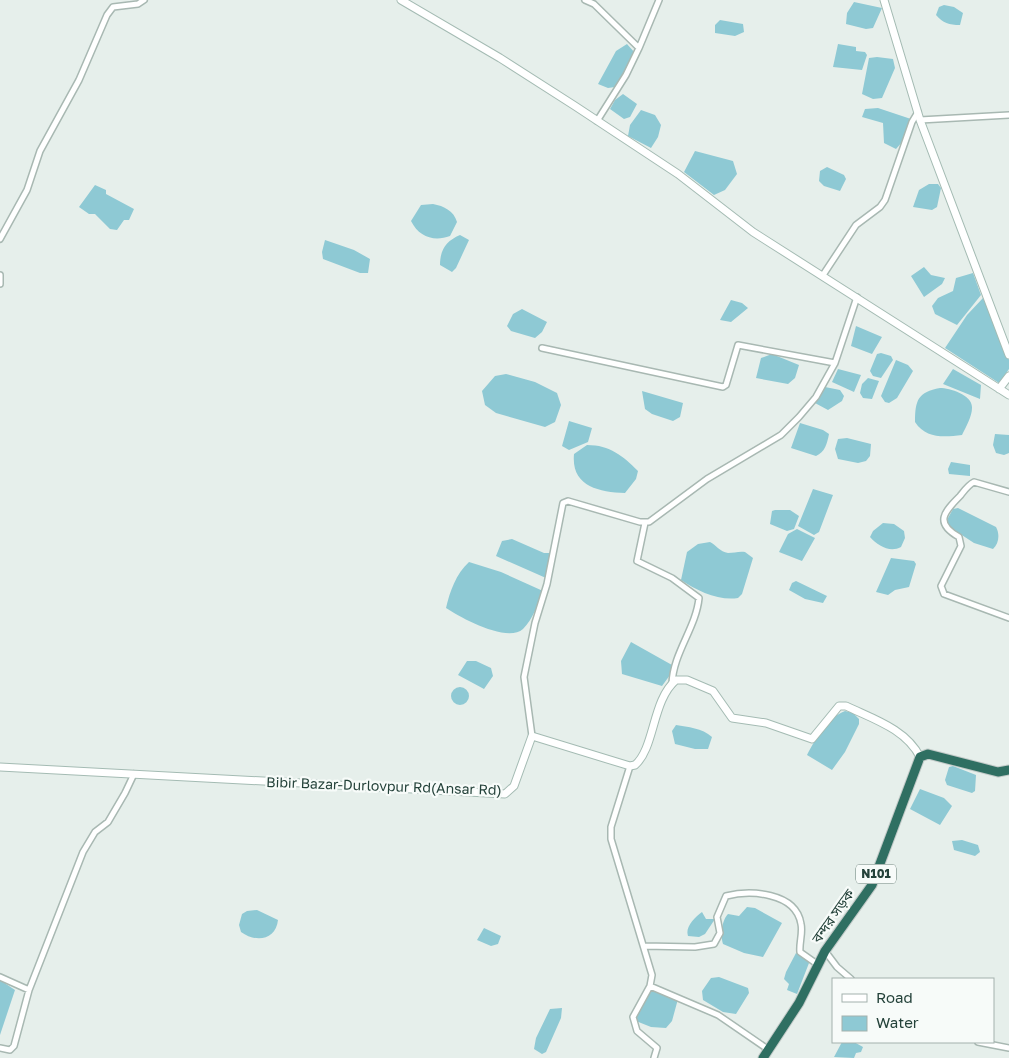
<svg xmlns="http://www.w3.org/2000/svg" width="1009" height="1058" viewBox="0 0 1009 1058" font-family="'Golos Text','Noto Sans Bengali',sans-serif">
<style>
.water{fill:#8ec9d4}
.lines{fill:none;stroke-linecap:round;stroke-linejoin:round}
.street-casing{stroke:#a8b8b2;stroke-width:8}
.secondary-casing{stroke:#a4bbb3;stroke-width:9}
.highway-casing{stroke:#c2cac8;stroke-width:11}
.street{stroke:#fff;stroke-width:5}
.secondary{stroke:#fff;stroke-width:7}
.highway{stroke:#2f6f62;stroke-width:9}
.labels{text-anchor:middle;stroke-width:4.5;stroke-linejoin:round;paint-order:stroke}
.shield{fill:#f7fbf9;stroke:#637a73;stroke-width:1}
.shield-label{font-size:12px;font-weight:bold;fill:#24423a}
.street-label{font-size:14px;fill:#24423a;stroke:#f7fbf9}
</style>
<rect width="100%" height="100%" fill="#e6efeb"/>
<path class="water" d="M854,2L882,8L873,28L866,29L846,24L847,13Z
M944,5L954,7L963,13L960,25C949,25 943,23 936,15L939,7Z
M720,20L743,24L744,32L735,36L715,33V25Z
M627,44L635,53L615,87L608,88L598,84L616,51Z
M838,44L856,47V51L865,52L867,55L862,70L833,67Z
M877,57L893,59L895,68L882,98L873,99L862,94L869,58Z
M623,94L637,104L630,117L624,119L610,109L615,100Z
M878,108L911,119L903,141L896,149L884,143L883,123L862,117L865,109Z
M641,110L655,115L661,125L658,137L651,148L628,136L630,125Z
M695,151L733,161L737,174L725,190L714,195L684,172Z
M827,167L844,175L846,179L840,191L824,186L819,181L820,171Z
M929,184H938L941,188L937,207L932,210L913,207L919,190Z
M95,185L106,190V194L134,209L129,220H124L117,230L110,229L95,214H89L79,207Z
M433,204C444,206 454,211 457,222L450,236C434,242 419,237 411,221L421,205Z
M460,235L469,240L456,268L452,272L440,265C440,250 446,241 460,235Z
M325,240L354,250L370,259L368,273H360L323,259L322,252Z
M924,267L931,275L945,278L942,284L924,297L911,276Z
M973,273L981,295L957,325L935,314L932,306L938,298L953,291L956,278Z
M983,298L1009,360V369L999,383L945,348L967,315Z
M731,300L742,303L748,308L731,322L720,320Z
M522,309L547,322L542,332L535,338L511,331L507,326L513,314Z
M856,326L882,337L872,354L851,346Z
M881,353L891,356L893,360L881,378L873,376L870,371L877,354Z
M772,354L799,365L795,378L788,384L756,378L761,358Z
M896,360L908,365L913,371L897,398L889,403L885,402L881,396Z
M838,369L861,375L854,392L832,382Z
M953,369L981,385L980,399L943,384Z
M506,374L535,382L557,393L561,405L555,422L545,427L496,413L485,405L482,391L495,376Z
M868,378L879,381L872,399L863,398L860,393L862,384Z
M825,387L840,390L844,396L842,401L828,410L815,403Z
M940,388C950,388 973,395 972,408C972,416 966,427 962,435C944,437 926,439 915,422C915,400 918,392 940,388Z
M642,391L683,403L680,417L673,421L652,414L645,409Z
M569,421L592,428L588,442L569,450L562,446Z
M800,423L823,430L829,434C827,444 825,452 816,456L791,448Z
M995,434L1009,435V453L1004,455L996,453L993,445Z
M847,438L871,444L870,456L866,461L858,463L838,459L835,449L838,439Z
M587,445C610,445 623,456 638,471L636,479L625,493C598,492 571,486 574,454Z
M951,462L970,465V476L949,474L948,469Z
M813,489L833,495L819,532L814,535L798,526Z
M958,508L996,527C1000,534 999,544 993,549L974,543L948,526V518L953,509Z
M775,510H790L799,516L794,529L787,531L770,524L772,511Z
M883,523L894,524L904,531L905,538L901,547C890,553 878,546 870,537L873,531Z
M797,529L815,538L802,561L779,552L788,534Z
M512,539L544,553H551L546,578L496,556L502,541Z
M710,542C716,545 720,552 728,553C734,553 739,551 745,552L753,558L742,594L738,598C719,601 697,591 681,580L687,552L698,544Z
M891,558L914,561L916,564L909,587L895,590L888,595L876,592Z
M469,562L501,572L543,591C538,604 533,619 523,629C507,643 461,618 446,608C450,591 456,574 469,562Z
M796,581L827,596L823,603L805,599L789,590L792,583Z
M631,642L672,665L670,675L662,686L622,674L621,661Z
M467,661H476L491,668L493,676L484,689L458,675Z
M451 696a9 9 0 1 1 18 0a9 9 0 1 1-18 0Z
M845,711L853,713L859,719V724L845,752L832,770L807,755C816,738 827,718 845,711Z
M676,725C688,727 702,728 712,737L708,749H695L675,744L672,731Z
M953,766L976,775L975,791L972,793L947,785L945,780L949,767Z
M920,789L944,798L952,806L940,825L910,809Z
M962,840L978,845L980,852L975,856L954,850L952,841Z
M747,907L755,908L782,923L763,957L744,953L723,944C720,935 722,920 728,914L739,916Z
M257,910L278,920C276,940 256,943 241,932L239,925L242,914L247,911Z
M702,912L706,919H715L705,934L699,937L688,936C685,927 694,918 702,912Z
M484,928L501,936L498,944L491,946L477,940Z
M796,953L805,957L809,963L797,994L787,990L789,984L784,979L786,972Z
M719,977L748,988L749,993L736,1014L723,1012L703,1000L702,991L711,978Z
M0,980L15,990L0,1035Z
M651,989L678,999L672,1021L666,1028L651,1027L636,1021L635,1015Z
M562,1008L561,1018L546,1052L542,1054L534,1049L536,1038L550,1009Z
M842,1042H854L863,1047L861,1052L856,1053L854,1058L834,1057Z"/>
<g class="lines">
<g class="street-casing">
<path id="street" d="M585,0L594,4L639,48L626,75L597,121
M639,48L659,0
M920,120L1009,115
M0,239L27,190L40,151L79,80L107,15L113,7L138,4L144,0
M0,275V284
M823,275L856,225L880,207L885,200L912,122L918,112
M542,348L723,387L726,385L738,345L835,363
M1009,492L974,482C968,485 964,491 960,496C944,512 934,523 959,537L961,546L941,586L944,594L1009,618
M645,523L637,561L672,578L699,598C696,628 673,653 672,684
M532,736L524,677L535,623L547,584L563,503L568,501L640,522H649L707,479L781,435L799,417L816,397L835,363L857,297
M630,766L611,827V839L652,975L650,986L718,1015L769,1050
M644,946L695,947L714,944L720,933L717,917L726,896C750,890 796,892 801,924C803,933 799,943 800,952L817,964
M825,951L837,967L851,979
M0,977L29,990L83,852L95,832L108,822L125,793L134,774
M650,986L633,1017L637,1031L657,1048L654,1058
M978,1042L1009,1048
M0,1048L10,1050L14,1046L29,990"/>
</g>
<g class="secondary-casing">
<path id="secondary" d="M401,0L500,58L575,106L678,174L753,232L1009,395
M884,0L920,120L1009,355
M999,389L1009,376
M0,767L505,794L514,786L532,736L630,766L635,765C655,748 652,700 676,680H687L713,691L732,718L766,723L812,739L839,706H846C873,719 906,729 920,757"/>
</g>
<g class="highway-casing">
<path id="highway" d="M763,1058L799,1003L825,951L872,885L920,757L928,754L998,772L1009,770"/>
</g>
<use href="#street" class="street"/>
<use href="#secondary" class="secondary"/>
<use href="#highway" class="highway"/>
</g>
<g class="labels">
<rect class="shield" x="856" y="864.5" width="40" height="19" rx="4"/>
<g class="shield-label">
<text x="876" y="878">N101</text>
</g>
<g class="street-label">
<text transform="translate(384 786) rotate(2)" y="5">Bibir Bazar-Durlovpur Rd(Ansar Rd)</text>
<text transform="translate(833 916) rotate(-55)" y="5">বন্দর সড়ক</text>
</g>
</g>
<rect x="832" y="978" width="162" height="65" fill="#f7fbf9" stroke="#a3b1ad"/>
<rect x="842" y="994" width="25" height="8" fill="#ffffff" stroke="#a3b1ad"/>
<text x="876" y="1003" font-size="15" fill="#24423a">Road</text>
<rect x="842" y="1016" width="25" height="15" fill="#8ec9d4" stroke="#a3b1ad"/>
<text x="876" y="1028" font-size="15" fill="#24423a">Water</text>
</svg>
